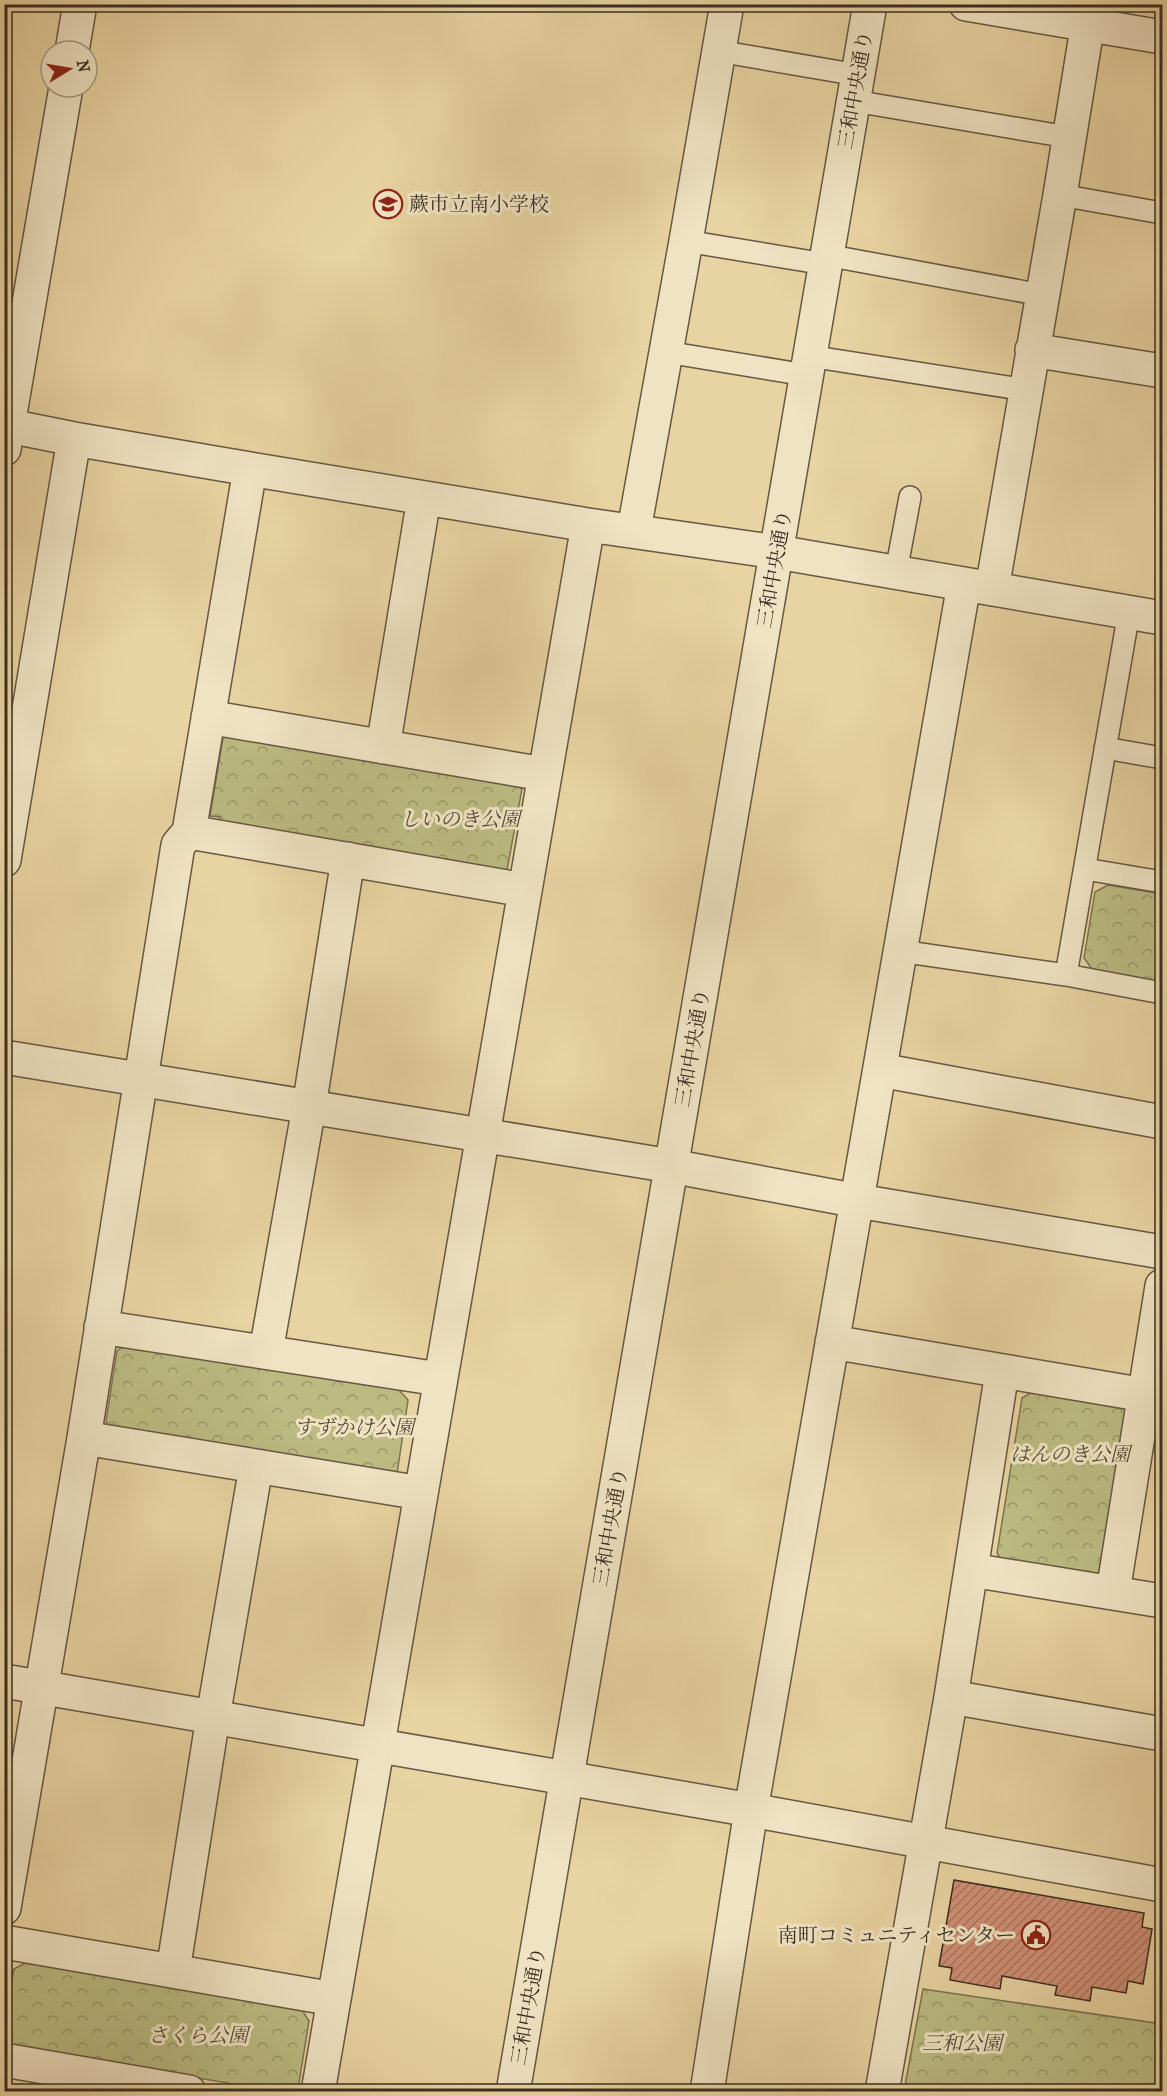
<svg xmlns="http://www.w3.org/2000/svg" width="1167" height="2096" viewBox="0 0 1167 2096" font-family="'IM FELL French Canon','Noto Serif JP',serif">
<style>
.forest{fill:url(#forest-crowns);stroke:#7b7452;stroke-width:1.5}
.building{fill:url(#building-hatch);stroke:#3b2e23;stroke-width:1.5}
.lines{fill:none;stroke-linecap:round;stroke-linejoin:round}
.service-casing{stroke:#665843;stroke-width:24}
.minor-casing{stroke:#665843;stroke-width:36}
.tertiary-casing{stroke:#665843;stroke-width:36}
.service{stroke:#f0e3c3;stroke-width:21}
.minor{stroke:#f0e3c3;stroke-width:33}
.tertiary{stroke:#f0e3c3;stroke-width:33}
.labels{text-anchor:middle;stroke-width:6;stroke-linejoin:round;paint-order:stroke}
.street-label{font-size:20px;fill:#3b2e23;stroke:#f0e3c3}
.poi-label{font-size:20px;fill:#3b2e23;stroke:#f0e3c3;text-anchor:start}
.park-label{font-size:20px;font-style:italic;fill:#554a36;stroke:#f0e3c3}
</style>
<defs>
<pattern id="forest-crowns" width="20" height="18" patternUnits="userSpaceOnUse" patternTransform="scale(1.5)"><rect width="20" height="18" fill="#bbbb82"/><path d="M2 6a3 3 0 1 1 6 0M12 15a3 3 0 1 1 6 0" fill="none" stroke="#99986a"/></pattern>
<pattern id="building-hatch" width="6" height="6" patternUnits="userSpaceOnUse" patternTransform="scale(1.5)"><rect width="6" height="6" fill="#d09177"/><path d="M-1 1l2-2M0 6l6-6M5 7l2-2" fill="none" stroke="#aa7761"/></pattern>
</defs>
<rect width="100%" height="100%" fill="#e8d4a2"/>
<filter id="stains"><feTurbulence type="fractalNoise" baseFrequency=".00333" numOctaves="4"/><feColorMatrix values="0 0 0 0 .2 0 0 0 0 .09 0 0 0 0 .02 0 0 0 .5 -.17"/></filter>
<radialGradient id="worn" r=".72"><stop offset=".6" stop-color="#630" stop-opacity="0"/><stop offset="1" stop-color="#630" stop-opacity=".3"/></radialGradient>
<path class="forest" d="M234,732L513,779L522,789L507,870L218,825L220,817L210,816L223,738Z
M1108,885L1162,894V984L1095,973L1084,958L1095,892Z
M128,1343L398,1389L408,1400L397,1474L112,1432L106,1421L117,1351Z
M1035,1390L1127,1404L1107,1574L1096,1581L1004,1565L997,1553L1022,1398Z
M27,1962L302,2010L309,2021L298,2089L292,2091H273L8,2045C0,2033 11,1985 14,1969Z
M923,1989L1162,2024V2091H904Z"/>
<path class="building" d="M954,1880L1144,1913L1142,1927L1152,1929L1143,1984L1128,1981L1126,1993L1092,1987L1090,2001L1055,1995L1057,1986L1002,1976L1000,1989L950,1980L952,1968L939,1966Z"/>
<g class="lines">
<g class="service-casing">
<path id="service" d="M718,51L858,75
M854,101L1068,137
M1060,195L1162,213
M686,241L825,264
M826,255L1042,295
M666,352L806,375
M809,356L1026,390
M896,572L910,497
M1105,748L1162,758
M1085,869L1162,882
M900,951L1066,975L1162,993
M1066,975L1129,612"/>
</g>
<g class="minor-casing">
<path id="minor" d="M966,4L1162,37
M72,51L80,4
M1032,350L1162,371
M4,425L74,439L250,469L588,525L777,552L1162,618
M4,449L66,87
M634,530L686,241L727,4
M992,589L1060,195L1091,4
M208,717L544,774
M383,747L424,498
M189,832L524,890
M4,860L74,439
M880,1070L1162,1122
M671,1166L858,1201L1162,1252
M101,1327L439,1379
M832,1342L1145,1395
M266,1352L309,1107L348,859
M84,1438L421,1493
M971,1570L1162,1601
M1113,1592L1162,1286
M4,1681L751,1810L1162,1885
M951,1697L1162,1734
M4,1908L84,1438L178,845L189,832L250,469
M4,1942L334,1999
M173,1971L213,1717L256,1467
M4,2060L189,2092
M318,2092L588,525
M707,2092L751,1810L964,584
M882,2092L951,1697L1002,1372"/>
</g>
<g class="tertiary-casing">
<path id="tertiary" d="M4,1057L671,1166
M513,2092L870,4"/>
</g>
<use href="#service" class="service"/>
<use href="#minor" class="minor"/>
<use href="#tertiary" class="tertiary"/>
</g>
<defs>
<g id="school-ring" transform="scale(1.5)"><circle r="9.5" fill="#f0e3c3" stroke="#8f2418" stroke-width="1.5"/><path d="M0-5L7-2L0 1L-7-2ZM-4 1L0 2.5L4 1V4Q0 6-4 4Z" fill="#8f2418"/></g>
<g id="civic-ring" transform="scale(1.5)"><circle r="9.5" fill="#f0e3c3" stroke="#8f2418" stroke-width="1.5"/><path d="M-.6-6.5H3V-4.5H.6V-3L4-1V1h2V6H-6V1h2V-1L-.6-3ZM-1.2 2.5V6h2.4V2.5Z" fill="#8f2418"/></g>
</defs>
<g fill-rule="evenodd">
<use href="#school-ring" x="388" y="204"/>
<use href="#civic-ring" x="1036" y="1935"/>
</g>
<g class="labels">
<g class="street-label">
<text transform="translate(855 90) rotate(-80)" y="7">三和中央通り</text>
<text transform="translate(774 569) rotate(-80)" y="7">三和中央通り</text>
<text transform="translate(692 1048) rotate(-80)" y="7">三和中央通り</text>
<text transform="translate(610 1527) rotate(-80)" y="7">三和中央通り</text>
<text transform="translate(528 2006) rotate(-80)" y="7">三和中央通り</text>
</g>
<g class="poi-label">
<text x="409" y="211">蕨市立南小学校</text>
<text x="1015" y="1942" text-anchor="end">南町コミュニティセンター</text>
</g>
<g class="park-label">
<text x="460" y="826">しいのき公園</text>
<text x="354" y="1434">すずかけ公園</text>
<text x="1070" y="1461">はんのき公園</text>
<text x="198" y="2042">さくら公園</text>
<text x="962" y="2050">三和公園</text>
</g>
</g>
<rect width="1167" height="2096" fill="none" stroke="#e8d4a2" stroke-width="24"/>
<rect x="6" y="6" width="1155" height="2084" fill="none" stroke="#3b2e23" stroke-width="3"/>
<rect x="12" y="12" width="1143" height="2072" fill="none" stroke="#3b2e23" stroke-width="1.5"/>
<g transform="translate(69 69) rotate(79)"><circle r="28" fill="#f0e3c3" stroke="#a89b83" stroke-width="1.5"/>
<path d="M0-4.5L10 22L0 15L-10 22Z" fill="#8f2418"/>
<text y="-9" font-size="16" font-weight="bold" text-anchor="middle" fill="#3b2e23">N</text>
</g>
<rect width="100%" height="100%" filter="url(#stains)"/>
<rect width="100%" height="100%" fill="url(#worn)"/>
</svg>
